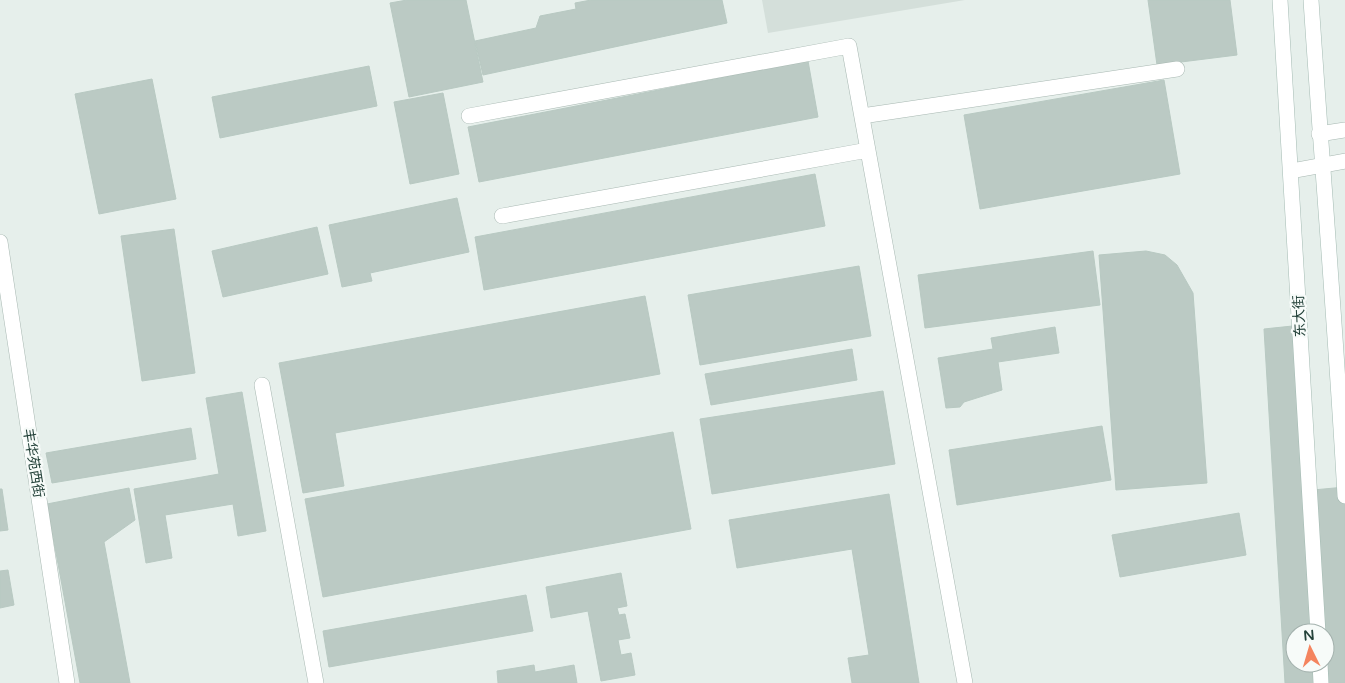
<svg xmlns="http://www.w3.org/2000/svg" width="1345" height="683" viewBox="0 0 1345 683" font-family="'Varela Round','Noto Sans SC',sans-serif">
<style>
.built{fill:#d4dfda}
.building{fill:#bbcac4;stroke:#b8c9c2;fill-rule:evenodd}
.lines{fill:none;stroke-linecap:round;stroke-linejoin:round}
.minor-casing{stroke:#a8b8b2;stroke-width:16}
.tertiary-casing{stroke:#a8b8b2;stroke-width:16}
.secondary-casing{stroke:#a4bbb3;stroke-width:16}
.minor{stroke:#fff;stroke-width:15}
.tertiary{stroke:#fff;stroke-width:15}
.secondary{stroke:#fff;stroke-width:15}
.labels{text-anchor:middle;stroke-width:4.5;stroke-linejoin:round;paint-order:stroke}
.street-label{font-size:14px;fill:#24423a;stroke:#f7fbf9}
</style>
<rect width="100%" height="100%" fill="#e6efeb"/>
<path class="built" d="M762,0H965L768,33Z"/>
<path class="building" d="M407,0H466L483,82L409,97L390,3Z
M591,0H722L727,23L483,75L475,41L536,28L540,16L576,9L575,3Z
M1148,0H1230L1237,55L1157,65Z
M808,61L818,117L479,182L468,127Z
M369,66L377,106L220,138L212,97Z
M152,79L176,199L99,214L75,94Z
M1164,80L1180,174L980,209L964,115Z
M443,93L459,174L410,184L394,102Z
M815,174L825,226L484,290L475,237Z
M457,198L469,252L370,273L372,281L342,287L329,225Z
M317,227L328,274L223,297L212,251Z
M174,229L195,373L142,381L121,236Z
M1093,251L1100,305L925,328L918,275Z
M1146,251L1165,255L1177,265L1193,293L1207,483L1116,490L1099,255Z
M859,266L871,336L700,365L688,295Z
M645,296L660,374L335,433L344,486L303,493L279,363Z
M1302,325L1313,490L1345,487V683H1285L1264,329ZM1295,633H1325V663H1295Z
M1055,327L1059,353L998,362L1002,390L964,402L960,407L946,408L938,358L993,349L991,338Z
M852,349L857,380L711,405L705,374Z
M883,391L895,464L712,494L700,419Z
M242,392L266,531L238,536L233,504L165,515L172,558L146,563L134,489L219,474L206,398Z
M1102,426L1111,480L957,505L949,450Z
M191,428L196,459L52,483L46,453Z
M673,432L691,529L323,597L305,499Z
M129,488L135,520L104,542L130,683H80L47,504Z
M0,489H2L8,530L0,531Z
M889,494L919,683H852L848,658L869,655L852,549L737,568L729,520Z
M1239,513L1246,555L1120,577L1112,535Z
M8,570L14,605L0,608V571Z
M621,573L627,606L617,608L619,615L625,614L630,638L618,640L621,655L631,653L635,675L601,681L588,611L551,618L546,587Z
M526,595L533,631L329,667L323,631Z
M534,665L535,672L574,665L577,683H498L497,671Z"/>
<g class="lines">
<g class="minor-casing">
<path id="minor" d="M469,116L849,46L965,683
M862,116L1177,69
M502,216L868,150
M0,242L67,683
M262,385L316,683"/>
</g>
<g class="tertiary-casing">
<path id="tertiary" d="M1319,134L1345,130
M1291,171L1345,161"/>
</g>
<g class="secondary-casing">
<path id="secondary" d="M1280,0L1318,633
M1311,0C1322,166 1336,331 1345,496
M1320,663L1321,683"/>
</g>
<use href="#minor" class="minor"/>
<use href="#tertiary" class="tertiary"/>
<use href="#secondary" class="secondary"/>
</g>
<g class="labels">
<g class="street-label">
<text transform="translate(1299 316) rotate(-93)" y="5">东大街</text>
<text transform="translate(34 463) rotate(81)" y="5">丰华苑西街</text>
</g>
</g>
<g transform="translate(1310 648) rotate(355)"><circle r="24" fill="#f7fbf9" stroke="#a3b1ad"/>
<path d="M0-4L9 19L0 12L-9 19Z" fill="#f4845f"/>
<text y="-8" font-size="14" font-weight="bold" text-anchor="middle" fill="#24423a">N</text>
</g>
</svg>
